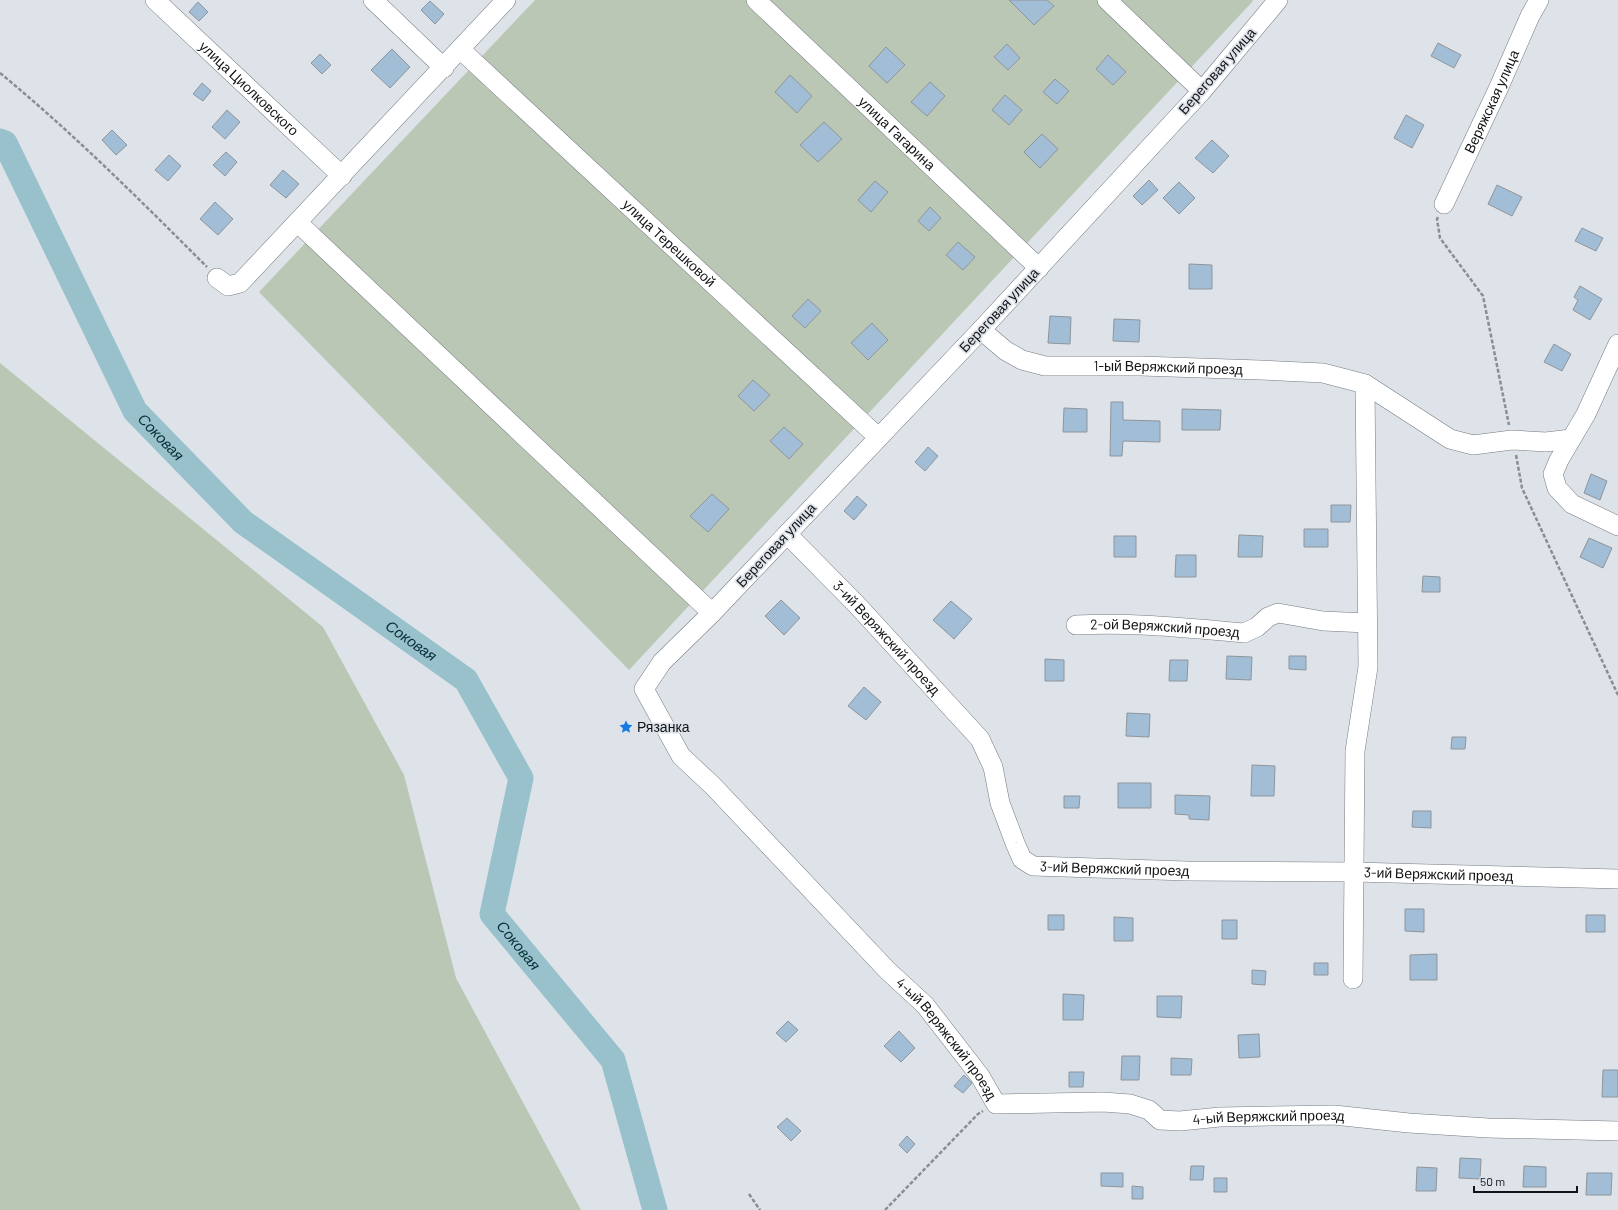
<svg xmlns="http://www.w3.org/2000/svg" width="1618" height="1210" viewBox="0 0 1618 1210" font-family="Barlow,sans-serif">
<style>
.green{fill:#b9c7b4}
.lines{fill:none;stroke-linecap:round;stroke-linejoin:round}
.river{stroke:#98c1cc;stroke-width:25}
.building{fill:#a2bdd6;stroke:#8f959b}
.minor-casing{stroke:#767b81;stroke-width:20}
.path{stroke:#8a8e93;stroke-width:2.5;stroke-dasharray:4 2;stroke-linecap:butt}
.minor{stroke:#fff;stroke-width:19}
.labels{text-anchor:middle;stroke-width:3.5;stroke-linejoin:round;paint-order:stroke}
.street-label{font-size:14px;fill:#111315;stroke:#dde3e9}
.poi-label{font-size:14px;fill:#111315;stroke:#dde3e9;text-anchor:start}
.water-label{font-size:15px;font-style:italic;fill:#062f38;stroke:#dde3e9}
</style>
<rect width="100%" height="100%" fill="#dde3e9"/>
<path class="green" d="M535,0H1252L1253,1L629,670L259,292Z
M0,363L323,627L404,775L456,978L581,1210H0Z"/>
<g class="lines">
<path class="river" id="s1" d="M0,141L5,143L135,411L243,522L466,680L521,778L492,914L613,1060L655,1210"/>
</g>
<path class="building" d="M1009,0H1047L1054,6L1034,25Z
M430,1L444,14L435,24L421,10Z
M198,2L208,12L199,21L189,12Z
M1438,43L1461,55L1454,68L1431,56Z
M1007,44L1020,58L1008,70L994,57Z
M886,47L905,65L887,83L869,66Z
M392,49L410,67L390,88L371,70Z
M320,54L331,65L322,74L311,63Z
M1108,55L1126,72L1113,85L1096,69Z
M790,75L812,96L797,113L775,92Z
M1055,79L1069,91L1057,104L1043,92Z
M930,82L945,96L927,116L911,102Z
M202,83L211,91L203,101L193,94Z
M1005,95L1022,110L1009,125L992,110Z
M227,110L240,122L225,139L212,127Z
M1406,115L1424,125L1412,148L1394,138Z
M824,122L842,139L818,162L800,145Z
M112,130L127,145L116,155L102,140Z
M1042,134L1058,149L1040,168L1024,152Z
M1212,140L1229,156L1213,173L1195,158Z
M226,152L237,162L225,176L213,165Z
M169,155L181,166L168,181L155,170Z
M283,170L299,184L286,198L270,185Z
M1149,180L1158,190L1142,205L1133,196Z
M875,181L888,192L871,212L858,200Z
M1179,182L1195,198L1179,214L1163,198Z
M1497,185L1522,197L1512,216L1488,204Z
M215,202L233,219L218,235L200,219Z
M930,207L941,218L929,231L918,221Z
M1582,228L1603,238L1596,251L1575,241Z
M958,242L975,257L963,270L946,255Z
M1189,264L1212,265V289H1189Z
M1580,286L1602,299L1590,320L1573,310L1578,300L1574,297Z
M808,299L821,311L805,328L792,316Z
M1050,316L1071,317L1070,344L1048,343Z
M1114,319L1140,320L1139,342L1113,341Z
M872,323L888,340L868,360L851,343Z
M1554,344L1571,354L1562,371L1544,362Z
M753,380L770,395L754,411L738,396Z
M1111,402H1123V420L1160,421V442L1123,441L1122,456H1110Z
M1064,408L1087,409V432H1063Z
M1182,409L1221,410L1220,430H1182Z
M784,427L803,444L789,459L770,441Z
M928,447L938,456L925,471L915,462Z
M1591,474L1607,481L1600,500L1584,493Z
M712,494L729,509L708,532L690,516Z
M857,496L867,505L854,520L844,511Z
M1331,505H1351L1350,522H1331Z
M1304,529H1328V547H1304Z
M1239,535L1263,536L1262,557H1238Z
M1114,536H1136V557H1114Z
M1589,538L1612,548L1603,568L1580,557Z
M1176,555H1196V577H1175Z
M1423,576L1440,577V592H1422Z
M781,600L800,618L784,635L765,616Z
M951,601L972,619L954,639L933,620Z
M1227,656L1252,657L1251,680L1226,679Z
M1289,656H1306V670L1289,669Z
M1045,659L1064,660V681H1045Z
M1170,660H1188L1187,681H1169Z
M864,687L881,702L866,720L848,706Z
M1127,713L1150,714L1149,737L1126,736Z
M1452,737H1466L1465,749H1451Z
M1252,765L1275,766L1274,796H1251Z
M1118,783H1151V808H1118Z
M1175,795L1210,796L1209,820L1189,819V815L1175,814Z
M1064,796H1080L1079,808H1064Z
M1413,811H1431V828L1412,827Z
M1405,909H1424V932L1405,931Z
M1048,915H1064V930H1048Z
M1586,915H1605V932H1586Z
M1114,917L1133,918V941H1114Z
M1222,920H1237V939H1222Z
M1437,954V980H1410V955Z
M1314,963H1328V975H1314Z
M1252,970L1266,971L1265,985L1252,984Z
M1063,994L1084,995L1083,1020H1063Z
M1157,996H1182L1181,1018L1157,1017Z
M788,1021L798,1030L786,1042L776,1033Z
M899,1031L915,1048L901,1062L884,1046Z
M1259,1034L1260,1057L1239,1058L1238,1035Z
M1122,1056H1140L1139,1080H1121Z
M1171,1058L1192,1059L1191,1075H1171Z
M1603,1070H1618V1097H1602Z
M1069,1072H1084L1083,1087H1069Z
M964,1075L972,1083L963,1093L954,1086Z
M787,1118L801,1131L791,1141L777,1127Z
M907,1136L915,1144L907,1153L899,1145Z
M1460,1158L1481,1159L1480,1179L1459,1178Z
M1191,1166H1204L1203,1180H1190Z
M1524,1166L1546,1167V1187H1523Z
M1417,1167L1437,1168L1436,1191H1416Z
M1101,1173H1123V1187L1101,1186Z
M1587,1173H1612L1611,1195H1586Z
M1214,1178H1227V1192H1214Z
M1132,1186L1143,1187V1199H1132Z"/>
<g class="lines">
<g class="minor-casing">
<g id="minor">
<path id="s2" d="M155,0L342,176"/>
<path d="M373,0L444,68"/>
<path id="s3" d="M756,0L1039,268"/>
<path d="M1107,0L1202,91"/>
<path id="s4" d="M1278,0L1202,91L981,330L712,613L662,662L644,689L681,756L713,786L888,971L925,1005L980,1076L996,1104L1103,1102L1130,1104L1149,1110L1160,1120L1180,1121L1220,1117L1334,1115L1409,1123L1488,1128L1618,1131"/>
<path id="s5" d="M461,50L878,437"/>
<path id="s6" d="M1444,204L1499,87L1530,16L1539,0"/>
<path d="M298,223L712,613"/>
<path d="M217,278L228,286L240,283L506,0"/>
<path id="s7" d="M981,330L1006,351L1022,360L1045,366H1141L1260,370L1323,373L1365,384L1450,439L1473,445L1512,440L1546,442L1571,439"/>
<path d="M1618,344L1586,414L1559,460L1553,474L1557,488L1572,504L1618,526"/>
<path id="s8" d="M787,534L857,605L980,739L993,767L1000,803L1015,843L1022,859L1033,866L1187,871L1354,872L1618,879"/>
<path id="s9" d="M1076,625C1133,622 1188,628 1244,633L1257,627L1268,617L1278,613L1323,621L1367,623"/>
<path d="M1353,979L1355,751L1368,667L1365,384"/>
</g>
</g>
<path class="path" d="M0,73C73,133 140,200 207,267
M1438,217L1437,219L1440,238L1483,296L1509,425
M1516,455L1522,488L1618,695
M749,1194L760,1210
M885,1210L978,1114L983,1111"/>
<use href="#minor" class="minor"/>
</g>
<defs>
<g id="sight-bare" transform="scale(1.08)"><path d="M0-6L1.8-2.2L6-1.7L2.9 1.2L3.7 5.4L0 3.3L-3.7 5.4L-2.9 1.2L-6-1.7L-1.8-2.2Z" fill="#157ae2" stroke="#dde3e9" stroke-width="2.5" paint-order="stroke"/></g>
</defs>
<g fill-rule="evenodd">
<use href="#sight-bare" x="626" y="727"/>
</g>
<g class="labels">
<g class="street-label">
<text transform="translate(1217 71) rotate(-49)" y="5">Береговая улица</text>
<text dy="5" stroke="none"><textPath href="#s2" startOffset="129">улица Циолковского</textPath></text>
<text dy="5" stroke="none"><textPath href="#s6" startOffset="113">Веряжская улица</textPath></text>
<text dy="5" stroke="none"><textPath href="#s3" startOffset="194">улица Гагарина</textPath></text>
<text dy="5" stroke="none"><textPath href="#s5" startOffset="284">улица Терешковой</textPath></text>
<text transform="translate(999 310) rotate(-47)" y="5">Береговая улица</text>
<text dy="5" stroke="none"><textPath href="#s7" startOffset="198">1-ый Веряжский проезд</textPath></text>
<text transform="translate(776 545) rotate(-47)" y="5">Береговая улица</text>
<text dy="5" stroke="none"><textPath href="#s9" startOffset="89">2-ой Веряжский проезд</textPath></text>
<text dy="5" stroke="none"><textPath href="#s8" startOffset="144">3-ий Веряжский проезд</textPath></text>
<text dy="5" stroke="none"><textPath href="#s8" startOffset="504">3-ий Веряжский проезд</textPath></text>
<text dy="5" stroke="none"><textPath href="#s8" startOffset="828">3-ий Веряжский проезд</textPath></text>
<text dy="5" stroke="none"><textPath href="#s4" startOffset="1402">4-ый Веряжский проезд</textPath></text>
<text dy="5" stroke="none"><textPath href="#s4" startOffset="1762">4-ый Веряжский проезд</textPath></text>
</g>
<g class="poi-label">
<text x="637" y="732">Рязанка</text>
</g>
<g class="water-label">
<text dy="5" stroke="none"><textPath href="#s1" startOffset="340">Соковая</textPath></text>
<text dy="5" stroke="none"><textPath href="#s1" startOffset="664">Соковая</textPath></text>
<text dy="5" stroke="none"><textPath href="#s1" startOffset="1024">Соковая</textPath></text>
</g>
</g>
<path d="M1474 1186v6h103v-6" fill="none" stroke="#111315" stroke-width="2"/>
<text x="1480" y="1186" font-size="12" fill="#111315" stroke="#dde3e9" stroke-width="3" paint-order="stroke">50 m</text>
</svg>
